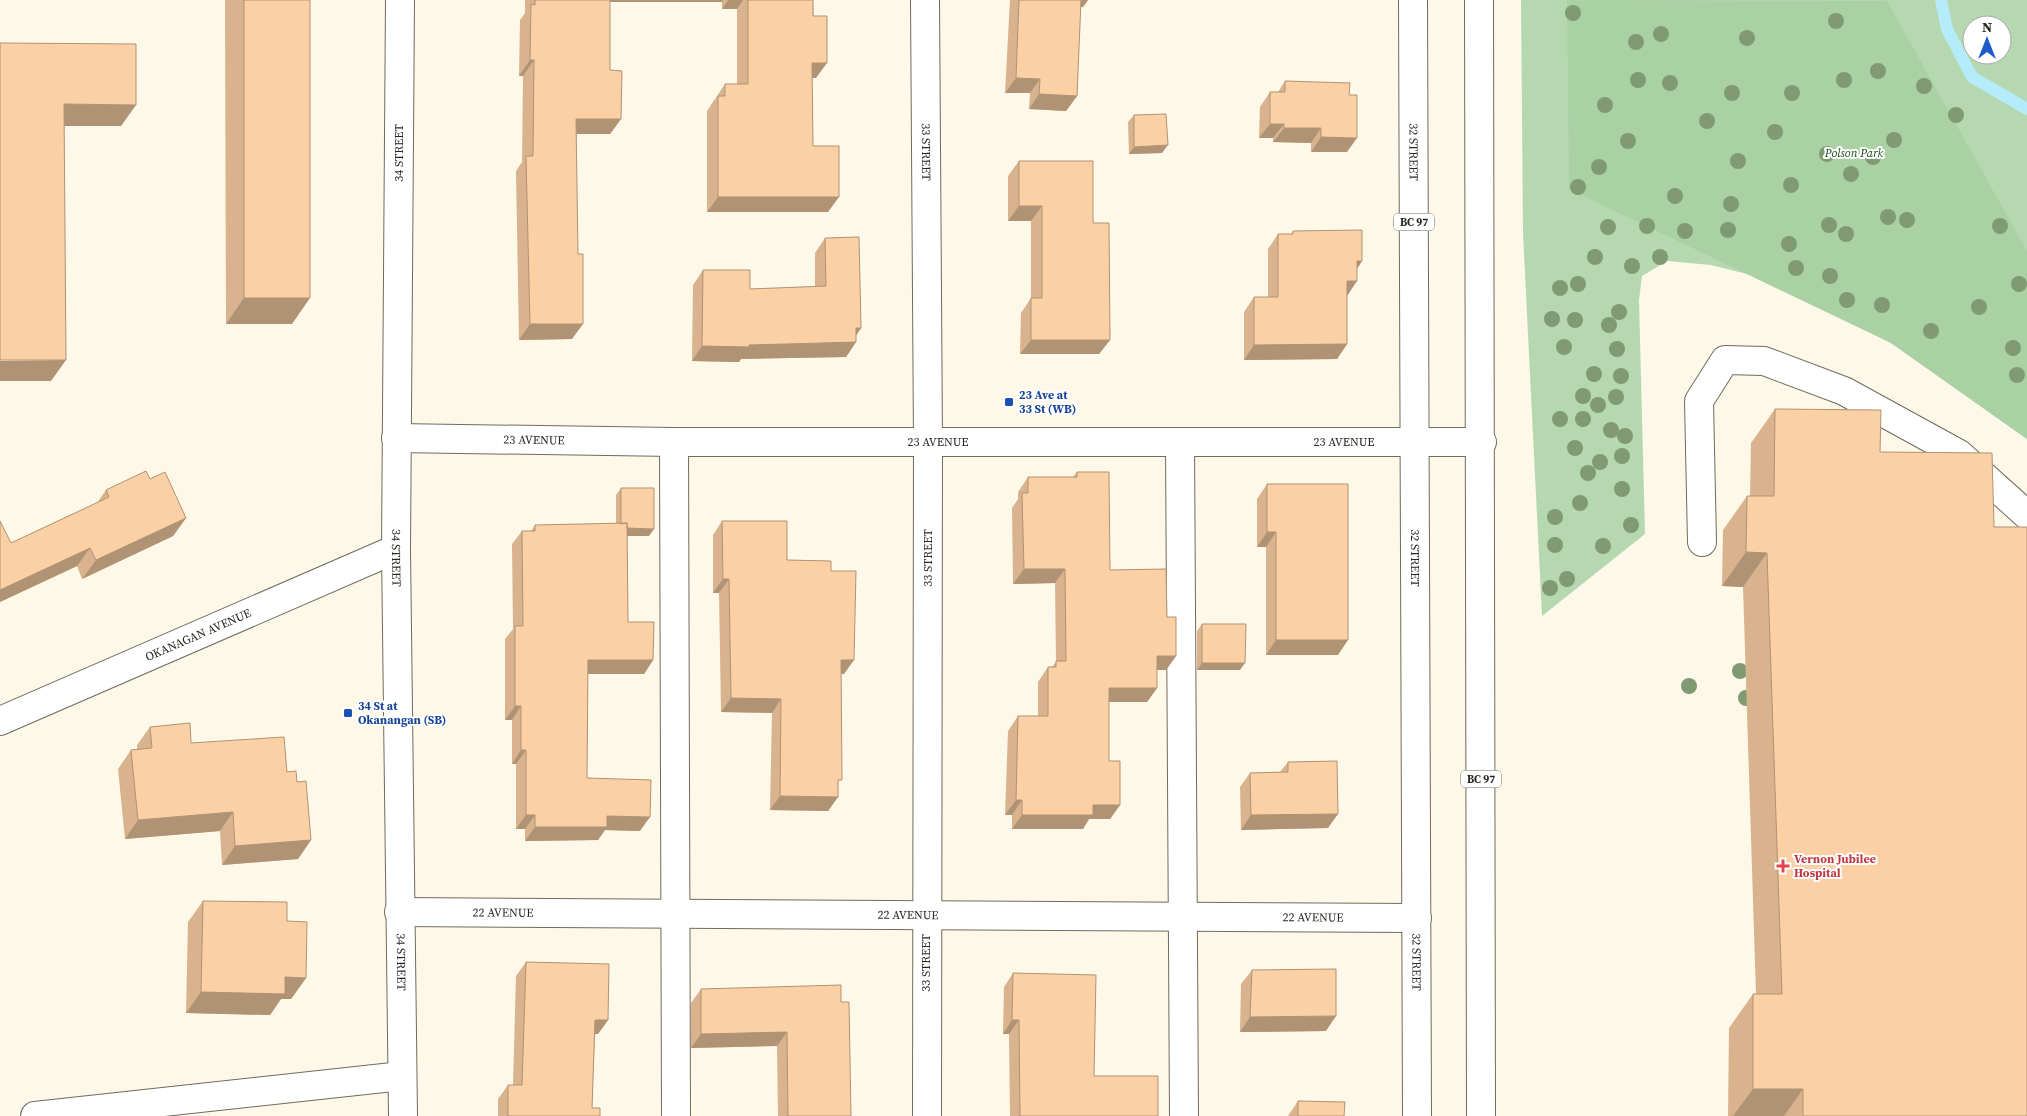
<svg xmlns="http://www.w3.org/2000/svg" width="2027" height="1116" viewBox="0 0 2027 1116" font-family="'Source Serif 4',serif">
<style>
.green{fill:#b6d8b1;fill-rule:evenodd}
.forest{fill:#aad1a4}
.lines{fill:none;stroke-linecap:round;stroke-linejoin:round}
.stream{stroke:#b5ecfa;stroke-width:12}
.minor-casing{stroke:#706b5e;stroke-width:30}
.highway-casing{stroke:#706b5e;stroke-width:30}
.minor{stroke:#fff;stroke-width:28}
.highway{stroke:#fff;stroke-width:28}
.tree{fill:#809a73}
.wall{fill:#d8b38e}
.shaded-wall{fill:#b09274}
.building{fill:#fbd0a5;stroke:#b09274}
.transit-dot{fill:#1a4fb4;stroke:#fff;stroke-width:2}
.health-dot{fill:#e0444e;stroke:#fff;stroke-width:2}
.labels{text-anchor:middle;stroke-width:4;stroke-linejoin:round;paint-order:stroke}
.shield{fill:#fff;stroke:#686763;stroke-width:1}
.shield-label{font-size:11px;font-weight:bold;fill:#282620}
.street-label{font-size:12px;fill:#282620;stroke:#fff}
.park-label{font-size:12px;font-style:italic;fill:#184d13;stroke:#fff}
.transit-label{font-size:12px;font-weight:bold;fill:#164399;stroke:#fff;text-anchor:start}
.health-label{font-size:12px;font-weight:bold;fill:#be3a42;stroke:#fff;text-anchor:start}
</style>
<rect width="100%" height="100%" fill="#fef8e8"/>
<path class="green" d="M1521,0H2027V439L1891,343L1759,277L1711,265L1667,261L1642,276L1639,300L1645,534L1542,616L1523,234ZM1972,25H2002V55H1972Z"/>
<path class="forest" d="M1567,0L1887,1L2027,251V439L1891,343L1569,189Z"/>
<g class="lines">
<path class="stream" d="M1941,0L1947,29L1972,77L2027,109"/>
<g class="minor-casing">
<g id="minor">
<path id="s1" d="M400,0L396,549L403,1116"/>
<path id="s2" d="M925,0L928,442L927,1116"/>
<path id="s3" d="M396,438L674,442H1482"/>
<path d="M674,442L676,1116"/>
<path d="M1180,442L1184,1116"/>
<path d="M1702,542L1699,401L1725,360L1764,361L1844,391L1959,454L2027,515"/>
<path id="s4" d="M0,721L396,549"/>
<path id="s5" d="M399,912L1417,918"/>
<path d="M35,1116L402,1076"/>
</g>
</g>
<g class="highway-casing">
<g id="highway">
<path id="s6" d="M1413,0L1417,1116"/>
<path d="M1479,0L1481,1116"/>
</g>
</g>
<use href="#minor" class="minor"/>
<use href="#highway" class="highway"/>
</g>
<g class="tree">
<circle cx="1573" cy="13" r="8"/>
<circle cx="1836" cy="21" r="8"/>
<circle cx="1661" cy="34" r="8"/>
<circle cx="1747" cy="38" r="8"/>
<circle cx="1636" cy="42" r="8"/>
<circle cx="1878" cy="71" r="8"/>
<circle cx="1638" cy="80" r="8"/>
<circle cx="1844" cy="80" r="8"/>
<circle cx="1670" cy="83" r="8"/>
<circle cx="1924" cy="86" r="8"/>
<circle cx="1732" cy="93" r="8"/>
<circle cx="1792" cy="93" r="8"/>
<circle cx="1605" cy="105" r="8"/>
<circle cx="1956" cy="115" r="8"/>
<circle cx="1707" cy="121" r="8"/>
<circle cx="1775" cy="132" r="8"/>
<circle cx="1894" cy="140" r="8"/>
<circle cx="1628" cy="141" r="8"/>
<circle cx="1827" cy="154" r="8"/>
<circle cx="1873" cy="157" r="8"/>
<circle cx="1738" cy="161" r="8"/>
<circle cx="1599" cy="167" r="8"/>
<circle cx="1851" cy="174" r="8"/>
<circle cx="1791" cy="185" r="8"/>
<circle cx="1578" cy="187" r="8"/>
<circle cx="1675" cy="196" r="8"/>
<circle cx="1731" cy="204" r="8"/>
<circle cx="1888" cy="217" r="8"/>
<circle cx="1907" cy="220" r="8"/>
<circle cx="1829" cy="225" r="8"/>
<circle cx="1647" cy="226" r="8"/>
<circle cx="2000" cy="226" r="8"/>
<circle cx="1608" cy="227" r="8"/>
<circle cx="1728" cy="230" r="8"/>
<circle cx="1685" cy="231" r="8"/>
<circle cx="1846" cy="234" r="8"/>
<circle cx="1789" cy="244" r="8"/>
<circle cx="1595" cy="257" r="8"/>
<circle cx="1660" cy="257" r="8"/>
<circle cx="1632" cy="266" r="8"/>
<circle cx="1796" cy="268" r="8"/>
<circle cx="1830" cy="276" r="8"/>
<circle cx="1578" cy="284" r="8"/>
<circle cx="2019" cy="284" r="8"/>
<circle cx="1560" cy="288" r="8"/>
<circle cx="1847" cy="300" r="8"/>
<circle cx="1882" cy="305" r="8"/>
<circle cx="1979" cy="307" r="8"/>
<circle cx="1619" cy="312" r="8"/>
<circle cx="1552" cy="319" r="8"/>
<circle cx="1575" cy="320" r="8"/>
<circle cx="1609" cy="325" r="8"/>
<circle cx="1931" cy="331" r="8"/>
<circle cx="1564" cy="347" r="8"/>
<circle cx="2013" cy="348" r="8"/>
<circle cx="1617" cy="349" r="8"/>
<circle cx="1594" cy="374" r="8"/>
<circle cx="2017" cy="375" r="8"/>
<circle cx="1621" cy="376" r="8"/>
<circle cx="1583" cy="396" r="8"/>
<circle cx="1616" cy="397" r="8"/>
<circle cx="1598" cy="405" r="8"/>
<circle cx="1560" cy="419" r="8"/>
<circle cx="1583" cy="419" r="8"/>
<circle cx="1611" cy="430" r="8"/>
<circle cx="1625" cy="436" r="8"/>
<circle cx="1575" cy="448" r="8"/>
<circle cx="1622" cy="456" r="8"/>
<circle cx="1600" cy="462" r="8"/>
<circle cx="1588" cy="473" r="8"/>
<circle cx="1622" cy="489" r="8"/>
<circle cx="1580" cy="503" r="8"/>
<circle cx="1555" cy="517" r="8"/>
<circle cx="1631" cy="525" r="8"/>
<circle cx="1555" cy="545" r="8"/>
<circle cx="1603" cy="546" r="8"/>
<circle cx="1567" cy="579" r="8"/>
<circle cx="1550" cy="588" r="8"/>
<circle cx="1740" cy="671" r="8"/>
<circle cx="1689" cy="686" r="8"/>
<circle cx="1746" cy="698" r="8"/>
</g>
<path class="wall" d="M225,0H310L292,324H226Z
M525,0H813L816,78H812L813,146L828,212H707V111L725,84H737V9H722V2H610V70L621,119L610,134H576L572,339L519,340L516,171L522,162L523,76H519L520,20L525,13Z
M1010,0H1088L1083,7H1080L1077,96L1066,111L1029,109L1030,93H1005Z
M1285,81L1347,152H1311V143L1273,142V138H1259L1260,107L1270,92H1278Z
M1134,115L1162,153L1129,154L1128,122Z
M1019,161L1093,223L1110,340L1099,354H1020L1021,313L1031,298V221H1008V176Z
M1293,231L1362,261L1357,269L1347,296V344L1337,359L1244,360V312L1254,297H1268V249L1278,234H1291Z
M825,238L861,328L856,336V342L846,357L741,359L739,362L692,361L693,285L703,270L750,289L815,287V253Z
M1775,409L1880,452L1994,527L2027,1116H1728L1729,1028L1753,994H1756L1743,587L1722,586L1723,530L1747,496H1750L1751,443Z
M1077,472L1110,570L1167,617L1176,656L1166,670H1157V688L1147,702H1109V761L1120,805L1110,819H1089L1083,829H1012V815H1005L1008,731L1018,716H1038V682L1048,667H1052L1056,662L1055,583L1013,584L1012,508L1018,499V492L1028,477H1073Z
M150,479L186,518L173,536L82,579L77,566L0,602V521L11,543L97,503L106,490Z
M1267,484L1338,655H1266V547H1257V499Z
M621,488L649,536H627L628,622L653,660L644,674H588L587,778L640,831L605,830L598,840L525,841V829H516V764H512V720H505V639L513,629L512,544L522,531H531L535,525L616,524V495Z
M722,521L787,560L831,571L844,674H841L838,797L828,811L770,810L772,713L721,712L719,593H713V535Z
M1202,624L1240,670H1197V631Z
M150,727L191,743L287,772L297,782L311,840L298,859L222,865L220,831L125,839L118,769L131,750H137V745Z
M1288,762L1328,828L1241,830L1240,787L1250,773L1280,772Z
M203,901L287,921L306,978L291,999H281L270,1015L186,1013L188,922Z
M526,962L608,1020L598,1034H595L592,1108L600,1116H498V1099L508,1085H513L516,976Z
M1252,970L1326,1031L1240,1032L1241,984Z
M1013,973L1094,1076L1158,1116H1010L1009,1034H1003L1004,987Z
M701,989L841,1002L851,1116H778L777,1046L691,1048V1003Z
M1298,1101L1344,1116H1288Z"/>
<path class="shaded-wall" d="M601,0H723L722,2H600Z
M728,0H743L737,9H722Z
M1075,0H1088L1083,7H1071Z
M530,60H534L523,76H519Z
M812,63H827L816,78H801Z
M1016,78L1040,79L1030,93H1005Z
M1039,94L1077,96L1066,111L1029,109Z
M64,104L136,105L121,126H50Z
M576,119H621L610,134H565Z
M1270,124H1284L1273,138H1259Z
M1284,128H1321L1311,143L1273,142Z
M1321,137L1357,138L1347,152H1311Z
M1168,145L1162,153L1129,154L1134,147Z
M718,197H839L828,212H707Z
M1019,206H1042L1031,221H1008Z
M1357,261H1362L1352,276Z
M1347,281H1357L1347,296Z
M244,298H310L292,324H226Z
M530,324H583L572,339L519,340Z
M856,328H861L851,342H856L846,357L741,359L739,362L692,361L702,346L749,345Z
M1031,340H1110L1099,354H1020Z
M1347,344L1337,359L1244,360L1254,345Z
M66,360L51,381H0V361Z
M186,518L173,536L82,579L96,560Z
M621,528L654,529L649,536H616Z
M1267,532H1276L1266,547H1257Z
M90,548L77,566L0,602V590Z
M1746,552L1767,553L1743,587L1722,586Z
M1024,569H1065L1055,583L1013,584Z
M723,579H729L719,593H713Z
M1276,640H1348L1338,655H1266Z
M1157,656H1176L1166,670H1147Z
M588,660H653L644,674H579Z
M841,660H854L844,674L831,673Z
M1202,663H1245L1240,670H1197Z
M1109,688H1157L1147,702H1099Z
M731,698L781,699L772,713L721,712Z
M515,706H521L512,720H505Z
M521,750H526L516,764H512Z
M780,796L838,797L828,811L770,810Z
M1016,800H1022L1012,815H1005Z
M1093,805H1120L1110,819H1089L1083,829H1012L1022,815Z
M233,812L220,831L125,839L138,820Z
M1338,814L1328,828L1241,830L1251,815Z
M526,815H535L525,829H516Z
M607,816L650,817L640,831L605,830L598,840L525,841L535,827Z
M311,840L298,859L222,865L235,846Z
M285,977L306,978L291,999H281L270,1015L186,1013L201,992Z
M1336,1016L1326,1031L1240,1032L1250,1017Z
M595,1020H608L598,1034H586Z
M1012,1020H1019L1009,1034H1003Z
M787,1032L777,1046L691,1048L701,1034Z
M1753,1089H1803L1784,1116H1733Z"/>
<path class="building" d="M244,0H310V298H244Z
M535,0H610V70L622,71L621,119H576L578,254H583V324H530L526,156H533L534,60H530L531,4L535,5Z
M748,0H813V16H827V63H812L813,146H839V197H718V96H725V84H748Z
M1019,0H1081L1077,96L1039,94L1040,79L1016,78Z
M0,43L136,44V105L64,104L66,360H0Z
M1285,81L1350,83L1349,95H1357V138L1321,137V128H1284V124H1270V92H1285Z
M1166,114L1168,145L1134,147V115Z
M1019,161H1093V223H1109L1110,340H1031V298H1042V206H1019Z
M1362,230V261H1357V281H1347V344L1254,345V297H1278V234H1293V231Z
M859,237L861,328H856V342L749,345V347L702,346L703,270H750V289L826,286L825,238Z
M1775,409L1881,410L1880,452L1992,453L1994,527H2027V1116H1803V1089H1753V994H1782L1767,553L1746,552L1747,496H1774Z
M146,471L150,479L165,472L186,518L96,560L90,548L0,590V521L11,543L109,497L106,490Z
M1077,472H1109L1110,570L1166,569L1167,617H1176V656H1157V688H1109V761H1120V805H1093V815H1022V800H1016L1018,716H1048V667H1056V661H1066L1065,569H1024L1022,493H1028V477H1077Z
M1267,484H1348V640H1276V532H1267Z
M621,488H654V529L627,528V523L621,524Z
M722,521H787V560L831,561V571H856L854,660H841L842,780H838V797L780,796L781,699L731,698L729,579H723Z
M627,523L628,622H654L653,660H588L587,778L651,780L650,817L607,816V827H535V815H526V750H521V706H515V626H523L522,531H535V525Z
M1202,624H1246L1245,663H1202Z
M190,723L191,743L284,737L287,772L296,771L297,782L306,781L311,840L235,846L233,812L138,820L131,750L152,748L150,727Z
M1337,761L1338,814L1251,815L1250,773L1288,772V762Z
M203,901L287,902V921L307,922L306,978L285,977V994L201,992Z
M526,962L609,964L608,1020H595L592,1108H600V1116H508V1085H522Z
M1336,969V1016L1250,1017L1252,970Z
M1013,973L1096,975L1094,1076H1158V1116H1020L1019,1020H1012Z
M841,985V1002H849L851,1116H788L787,1032L701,1034V989Z
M1298,1101L1345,1102L1344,1116H1298Z"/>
<g class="transit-dot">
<rect x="1004" y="397" width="10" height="10" rx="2.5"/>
<rect x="343" y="708" width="10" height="10" rx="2.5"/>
</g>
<path class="health-dot" d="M1780.5 858.5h5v5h5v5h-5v5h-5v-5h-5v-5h5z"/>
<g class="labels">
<g class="shield">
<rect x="1394" y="213.5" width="40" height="17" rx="4"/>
<rect x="1461" y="770.5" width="40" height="17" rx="4"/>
</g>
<g class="shield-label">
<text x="1414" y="226">BC 97</text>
<text x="1481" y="783">BC 97</text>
</g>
<g class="street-label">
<text transform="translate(399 153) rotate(-90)" y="4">34 STREET</text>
<text dy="4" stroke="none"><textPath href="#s2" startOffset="152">33 STREET</textPath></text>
<text dy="4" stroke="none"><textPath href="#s6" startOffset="152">32 STREET</textPath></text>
<text dy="4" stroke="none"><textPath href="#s3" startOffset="138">23 AVENUE</textPath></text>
<text dy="4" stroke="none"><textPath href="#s3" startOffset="542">23 AVENUE</textPath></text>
<text dy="4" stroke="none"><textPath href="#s3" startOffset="948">23 AVENUE</textPath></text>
<text dy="4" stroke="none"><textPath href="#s1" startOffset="558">34 STREET</textPath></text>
<text transform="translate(928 558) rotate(-90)" y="4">33 STREET</text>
<text dy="4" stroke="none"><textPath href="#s6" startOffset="558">32 STREET</textPath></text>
<text dy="4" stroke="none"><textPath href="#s4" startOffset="216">OKANAGAN AVENUE</textPath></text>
<text dy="4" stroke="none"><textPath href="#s5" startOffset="104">22 AVENUE</textPath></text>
<text dy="4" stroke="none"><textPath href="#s5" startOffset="509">22 AVENUE</textPath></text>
<text dy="4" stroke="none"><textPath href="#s5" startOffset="914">22 AVENUE</textPath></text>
<text dy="4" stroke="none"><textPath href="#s1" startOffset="962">34 STREET</textPath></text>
<text transform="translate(926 963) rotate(-90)" y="4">33 STREET</text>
<text dy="4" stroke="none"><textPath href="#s6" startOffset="962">32 STREET</textPath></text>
</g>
<g class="park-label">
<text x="1854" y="157">Polson Park</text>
</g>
<g class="transit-label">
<text x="1019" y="399">23 Ave at<tspan x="1019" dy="14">33 St (WB)</tspan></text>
<text x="358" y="710">34 St at<tspan x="358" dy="14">Okanangan (SB)</tspan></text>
</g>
<g class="health-label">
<text x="1794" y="863">Vernon Jubilee<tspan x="1794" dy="14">Hospital</tspan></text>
</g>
</g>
<g transform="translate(1987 40)"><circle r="24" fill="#ffffff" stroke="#a9a8a6"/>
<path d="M0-4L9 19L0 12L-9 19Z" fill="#1c5cc8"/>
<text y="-8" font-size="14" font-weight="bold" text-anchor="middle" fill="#282620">N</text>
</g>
</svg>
